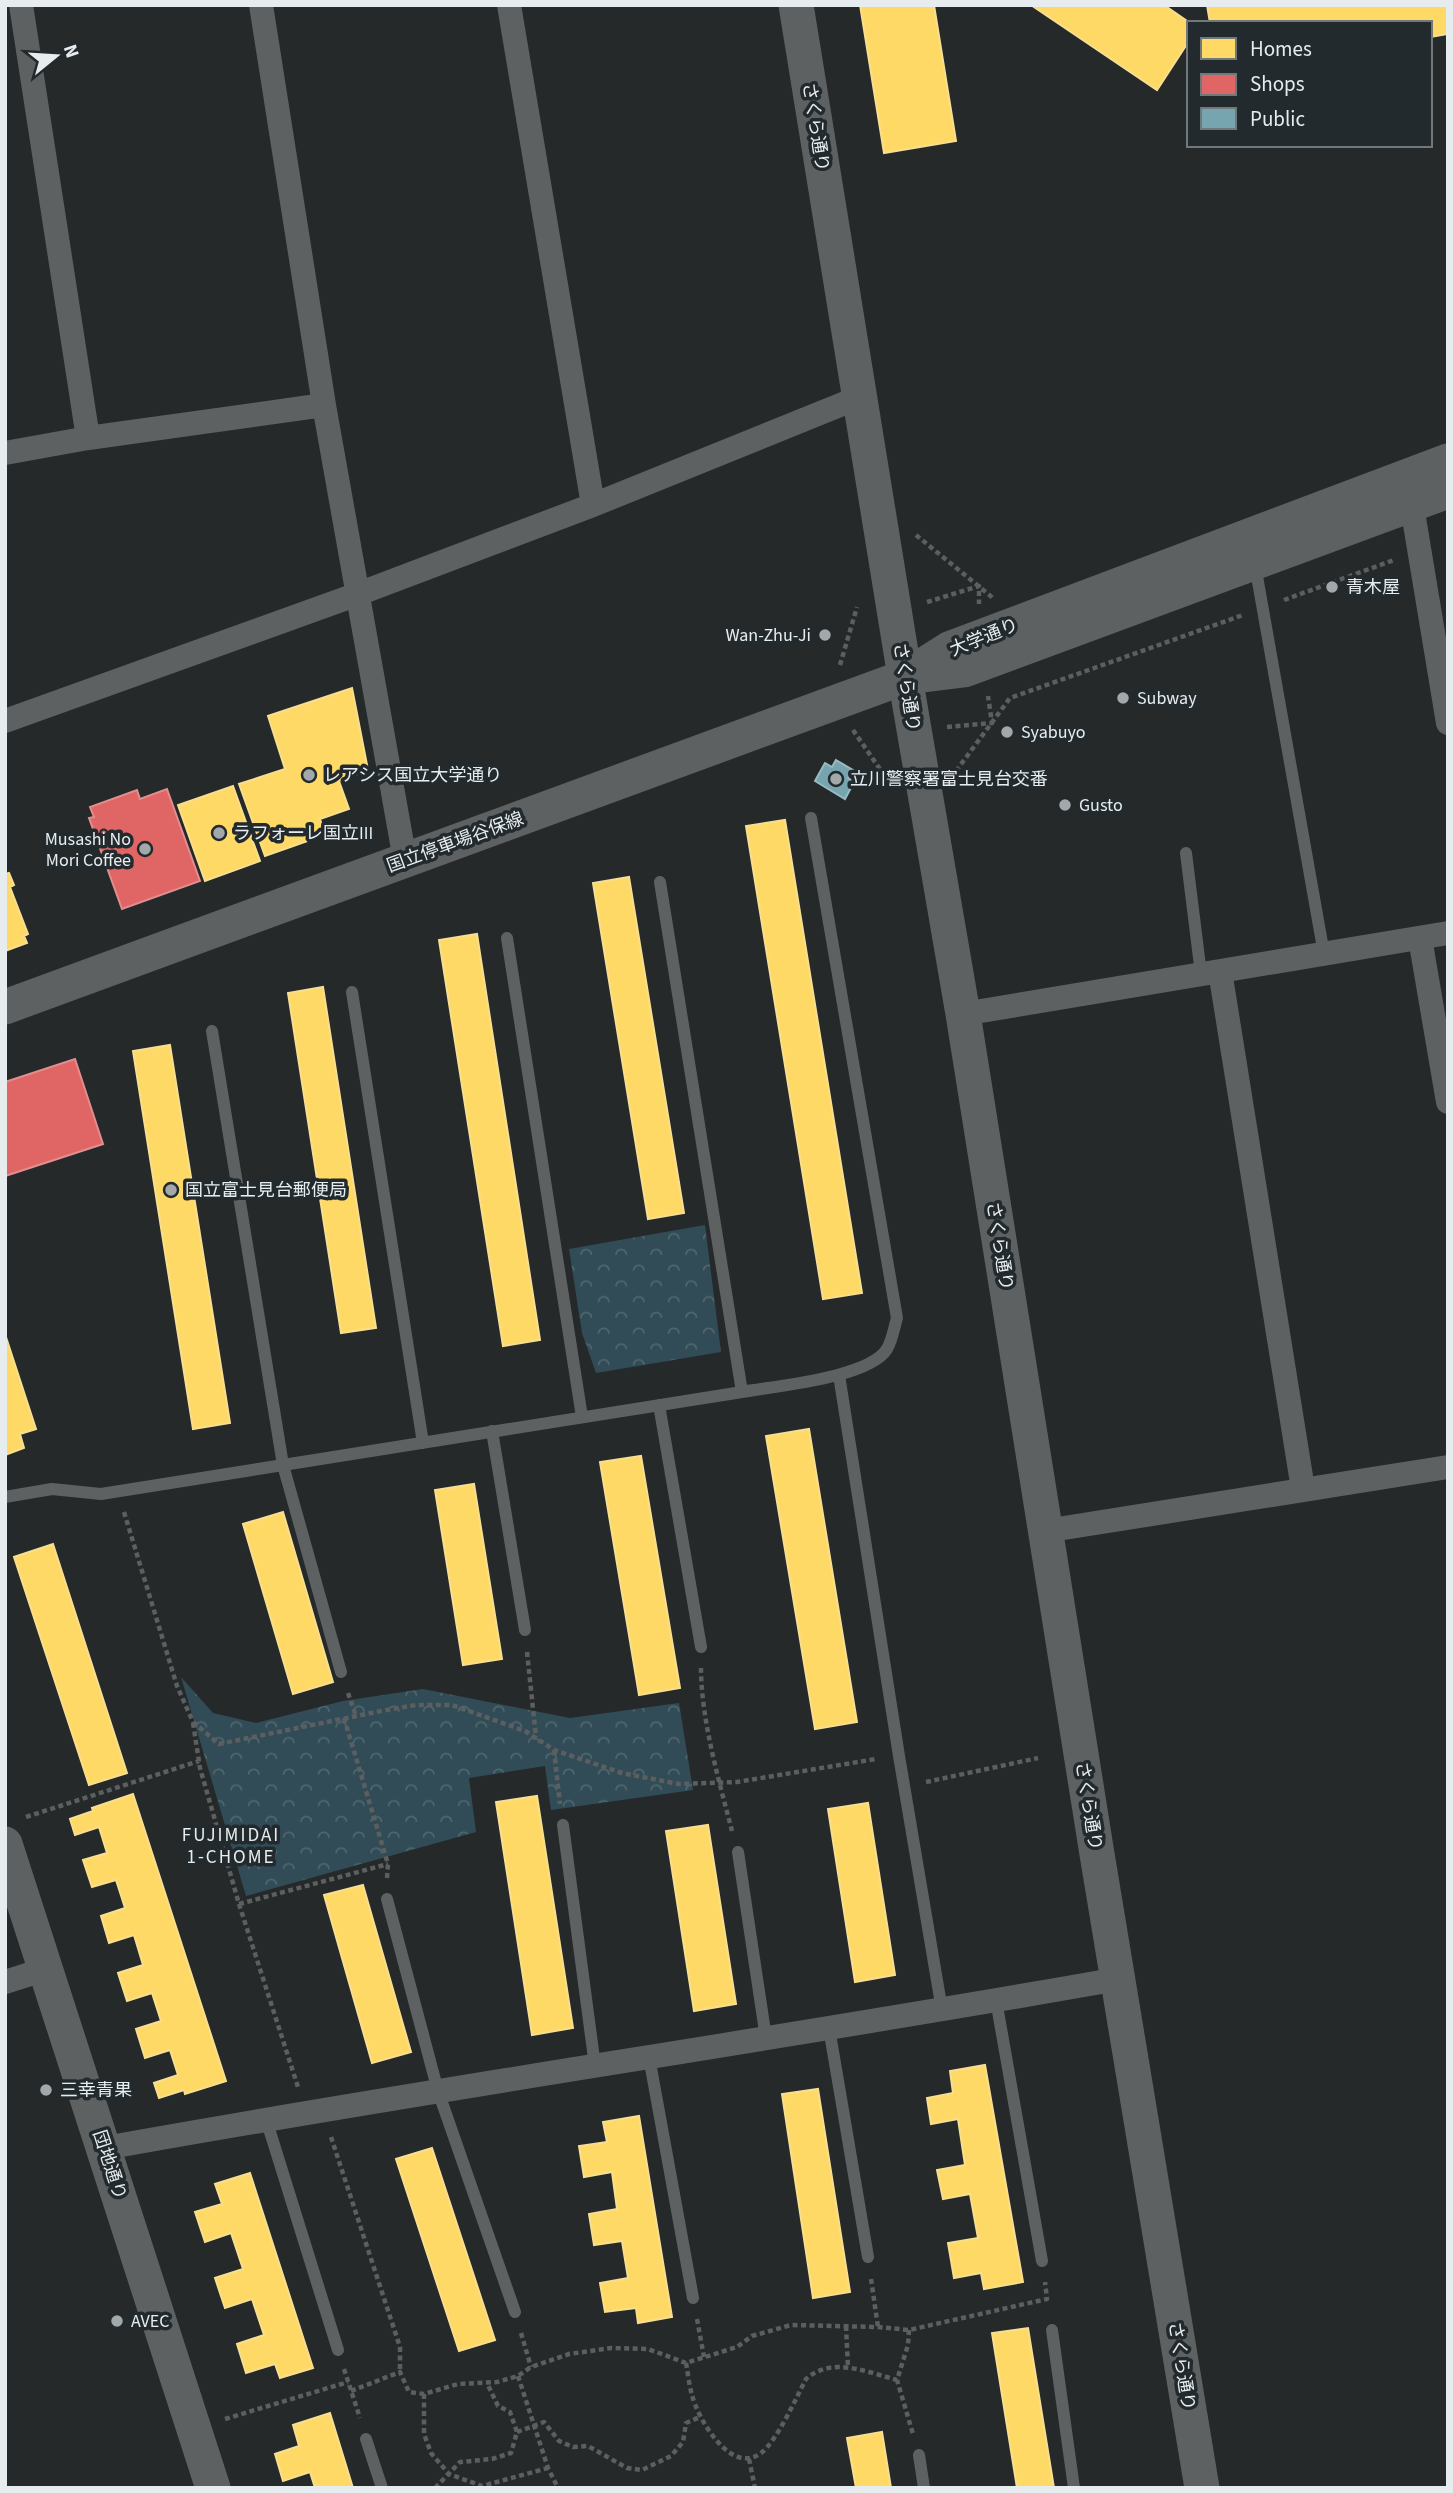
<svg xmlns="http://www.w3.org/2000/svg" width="1453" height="2493" viewBox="0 0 1453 2493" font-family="'Source Sans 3','Noto Sans JP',sans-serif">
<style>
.park{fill:url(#park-crowns)}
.homes{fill:#ffd966;stroke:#f8df8f;stroke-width:2}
.shops{fill:#e06666;stroke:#e28e8f;stroke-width:2}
.public{fill:#76a5af;stroke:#98bac2;stroke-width:2}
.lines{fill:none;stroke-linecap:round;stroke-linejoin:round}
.path{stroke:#5c5f60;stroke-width:4.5;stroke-dasharray:5 3.5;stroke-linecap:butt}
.lane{stroke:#5e6162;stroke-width:12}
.street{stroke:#5e6162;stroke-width:24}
.secondary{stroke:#5e6162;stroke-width:35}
.poi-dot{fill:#a3a8aa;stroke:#222a2d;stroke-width:2.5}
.labels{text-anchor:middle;stroke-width:7;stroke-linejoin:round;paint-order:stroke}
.street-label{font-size:18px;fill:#e7ecef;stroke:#222a2d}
.poi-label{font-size:18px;fill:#e7ecef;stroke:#222a2d;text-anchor:start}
.neighbourhood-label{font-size:19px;letter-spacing:2px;fill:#e7ecef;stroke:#222a2d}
</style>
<defs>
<pattern id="park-crowns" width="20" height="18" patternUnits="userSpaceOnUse" patternTransform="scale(1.75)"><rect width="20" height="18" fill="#314c57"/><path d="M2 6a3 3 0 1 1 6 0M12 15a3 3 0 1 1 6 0" fill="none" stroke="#4f666f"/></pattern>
</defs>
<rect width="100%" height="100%" fill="#25292a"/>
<path class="park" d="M705,1225L721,1352L596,1373L582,1333L569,1249Z
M181,1677L213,1713L256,1723L343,1701L423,1689L570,1718L679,1703L693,1790L551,1810L545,1766L469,1778L476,1832L246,1896Z"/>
<path class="homes" d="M860,5H934L956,141L884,153Z
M1031,5H1164L1190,23L1189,41L1157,90Z
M1207,5H1448V34L1430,37V23H1210Z
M352,688L368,770L339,781L349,809L320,819L325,835L265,856L239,784L285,769L268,716Z
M233,786L260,861L205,881L178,805Z
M785,820L862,1293L823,1299L746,826Z
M9,873L14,885L10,887L28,934L24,936L27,943L5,951V874Z
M629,877L684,1213L648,1219L593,883Z
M477,934L540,1340L503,1346L439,940Z
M323,987L376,1328L341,1333L288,993Z
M170,1045L230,1423L193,1429L133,1051Z
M5,1334L36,1429L20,1434L24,1448L5,1455Z
M809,1429L857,1722L815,1729L766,1436Z
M641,1456L680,1688L639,1695L600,1462Z
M474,1484L502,1659L463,1665L435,1490Z
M283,1512L333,1682L293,1694L243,1524Z
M53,1544L127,1773L89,1785L14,1557Z
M133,1794L226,2081L185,2094L184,2090L159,2098L154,2083L178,2075L170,2050L145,2058L136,2029L161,2021L152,1993L127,2001L118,1973L143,1965L134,1935L109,1943L101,1916L125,1908L116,1880L92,1887L83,1860L107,1853L99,1827L75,1835L70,1819L93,1811L92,1808Z
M537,1796L573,2028L532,2035L496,1802Z
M868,1803L895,1975L855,1982L828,1809Z
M708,1825L736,2004L694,2011L666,1831Z
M363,1885L411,2052L372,2063L324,1895Z
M985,2065L1023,2282L984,2289L981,2273L954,2278L948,2243L978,2238L970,2194L943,2199L937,2170L965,2165L958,2119L931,2124L927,2098L953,2093L950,2071Z
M818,2089L850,2292L813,2298L782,2094Z
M639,2116L672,2317L638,2323L636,2308L605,2312L600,2283L628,2278L622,2241L594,2245L589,2214L617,2209L612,2172L584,2177L579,2146L607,2142L603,2122Z
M432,2148L495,2340L459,2351L396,2159Z
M250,2173L313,2368L280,2378L275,2364L246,2373L237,2344L264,2335L252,2299L225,2308L215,2278L243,2269L231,2233L205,2242L195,2212L222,2204L215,2184Z
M1028,2328L1054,2488H1017L992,2333Z
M330,2413L353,2488H315L310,2472L283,2481L275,2454L299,2446L293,2425Z
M882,2432L891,2488H856L847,2438Z"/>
<path class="shops" d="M167,789L200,881L122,909L89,818L94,817L90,807L137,790L140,799Z
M75,1059L103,1144L5,1176V1082Z"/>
<path class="public" d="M836,760L853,770L848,778L854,782L845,799L815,781L825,763L832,767Z"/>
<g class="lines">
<path class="path" d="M916,535L993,598
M1284,600L1394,560
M927,602L979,586V604
M840,665L857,607
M947,727L992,723L988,696
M853,730L886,778
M956,771L1010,698L1243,615
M124,1512L177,1686L193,1722L219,1744L381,1711L416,1705H452L525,1731L554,1750L622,1773L679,1784L737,1782L876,1759
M527,1652L536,1737
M701,1668C701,1719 719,1781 732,1831
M348,1693L356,1716
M344,1718L388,1864L387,1878
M193,1723L200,1768L239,1904L298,2087
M554,1750L560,1804
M926,1782L1038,1758
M26,1817L199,1761
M239,1904L388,1864
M331,2137L400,2347V2372
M871,2279L878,2327
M697,2319L704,2357
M846,2326L848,2367
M909,2330L908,2345L897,2380L913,2434
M521,2333L531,2367
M686,2363C688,2373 689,2385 692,2395C698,2419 731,2476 761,2453C777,2441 796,2398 806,2379C832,2356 867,2372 897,2380
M344,2369L360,2418
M518,2376L548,2468L558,2488
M351,2391L400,2372L409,2392L424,2394L458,2384L497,2382L518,2376L531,2367L569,2354L611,2348L648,2349L686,2363L737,2347L752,2336L791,2325L878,2327L909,2330L1047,2299L1045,2282
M424,2394V2434L431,2453L449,2474L482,2486L548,2468
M225,2419L348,2382
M517,2432L544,2422L559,2441L573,2447L588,2446L627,2468L642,2470L671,2456L683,2442L686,2423L700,2417
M749,2459L755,2488
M435,2488L460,2462L492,2459L511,2453L517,2432L510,2412L498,2406L487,2383"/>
<path class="lane" d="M1255,565L1324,954
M1186,853L1201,974
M660,882L742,1392
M507,938L582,1417
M352,992L423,1443
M212,1031L283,1465L341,1672
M839,1375L899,1756L942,2010
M659,1405L701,1647
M492,1431L525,1630
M5,1497L52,1489L101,1494L742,1392C775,1386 869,1378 887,1349C892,1341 894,1328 897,1318L811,818
M563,1825L595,2066
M738,1852L766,2038
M387,1899L438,2091L515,2312
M996,2000L1042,2261
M829,2028L868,2257
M649,2057L693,2298
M266,2119L338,2350
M1052,2330L1074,2488
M366,2439L382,2488
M919,2455L924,2488"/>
<path class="street" d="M21,5L88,438
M261,5L324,405L405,860
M509,5L593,505
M5,453L88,438L324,405
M1409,488L1448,723
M5,721L358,594L593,505L860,397
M1420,938L1448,1102
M1220,971L1303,1489
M963,1014L1448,933
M1045,1531L1448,1467
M5,1982L46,1969
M105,2148C442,2087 781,2039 1118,1979"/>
<path class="secondary" d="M796,5L905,677L963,1014L1097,1854L1202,2488
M915,676L964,670L1448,491
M5,1007L905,677L949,649L1448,461
M5,1844L213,2488"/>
</g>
<g class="poi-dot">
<circle cx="1332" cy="587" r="7"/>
<circle cx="825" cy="635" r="7"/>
<circle cx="1123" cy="698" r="7"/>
<circle cx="1007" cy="732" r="7"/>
<circle cx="309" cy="775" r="7"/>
<circle cx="836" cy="779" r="7"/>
<circle cx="1065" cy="805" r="7"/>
<circle cx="219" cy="833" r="7"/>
<circle cx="145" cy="849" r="7"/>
<circle cx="171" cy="1190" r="7"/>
<circle cx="46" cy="2090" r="7"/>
<circle cx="117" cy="2321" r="7"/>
</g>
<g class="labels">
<g class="street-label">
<text transform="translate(816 127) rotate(81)" y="6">さくら通り</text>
<text transform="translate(984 637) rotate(-22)" y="6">大学通り</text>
<text transform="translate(907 687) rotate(81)" y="6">さくら通り</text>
<text transform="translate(455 842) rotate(-20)" y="6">国立停車場谷保線</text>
<text transform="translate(1000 1246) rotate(81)" y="6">さくら通り</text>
<text transform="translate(1089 1806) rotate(81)" y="6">さくら通り</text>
<text transform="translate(110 2165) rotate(72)" y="6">団地通り</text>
<text transform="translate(1182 2366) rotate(81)" y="6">さくら通り</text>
</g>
<g class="poi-label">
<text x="1346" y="593">青木屋</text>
<text x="811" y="641" text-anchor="end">Wan-Zhu-Ji</text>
<text x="1137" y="704">Subway</text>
<text x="1021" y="738">Syabuyo</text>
<text x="323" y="781">レアシス国立大学通り</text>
<text x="850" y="785">立川警察署富士見台交番</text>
<text x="1079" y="811">Gusto</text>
<text x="233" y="839">ラフォーレ国立III</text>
<text x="131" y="845" text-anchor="end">Musashi No<tspan x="131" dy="21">Mori Coffee</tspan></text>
<text x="185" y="1196">国立富士見台郵便局</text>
<text x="60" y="2096">三幸青果</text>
<text x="131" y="2327">AVEC</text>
</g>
<g class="neighbourhood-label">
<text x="231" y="1841">FUJIMIDAI<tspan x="231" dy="22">1-CHOME</tspan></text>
</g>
</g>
<rect width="1453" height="2493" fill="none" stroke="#e7ecef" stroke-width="14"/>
<rect x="1187" y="21" width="245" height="126" fill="#222a2d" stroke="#71787b" stroke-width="2"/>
<rect x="1201" y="38" width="35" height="21" fill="#ffd966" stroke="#71787b" stroke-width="2"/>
<text x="1250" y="56" font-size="21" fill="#e7ecef">Homes</text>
<rect x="1201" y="74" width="35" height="21" fill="#e06666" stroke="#71787b" stroke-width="2"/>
<text x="1250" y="91" font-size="21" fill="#e7ecef">Shops</text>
<rect x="1201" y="108" width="35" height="21" fill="#76a5af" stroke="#71787b" stroke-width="2"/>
<text x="1250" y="126" font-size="21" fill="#e7ecef">Public</text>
<g transform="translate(56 56) rotate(72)" stroke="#222a2d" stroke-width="5" paint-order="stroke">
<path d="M0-5L12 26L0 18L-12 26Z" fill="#e7ecef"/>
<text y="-10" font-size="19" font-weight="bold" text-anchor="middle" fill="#e7ecef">N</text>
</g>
</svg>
